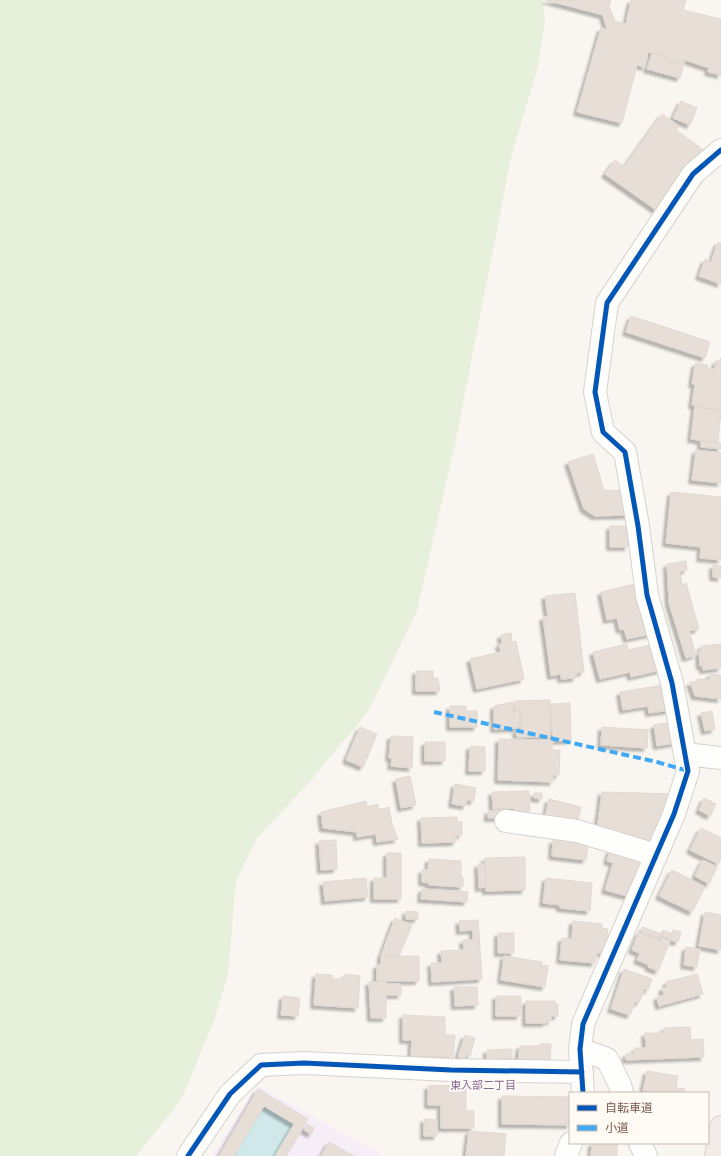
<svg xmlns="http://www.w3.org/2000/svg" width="721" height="1156" viewBox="0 0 721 1156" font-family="Arial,'Noto Sans JP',sans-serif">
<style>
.education{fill:#f6eef6}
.green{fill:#e7f0db}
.water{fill:#d0e8ea}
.building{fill:#e6ded7;stroke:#e2d8d2;filter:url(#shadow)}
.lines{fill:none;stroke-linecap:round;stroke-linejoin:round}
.minor-casing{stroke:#d7d1cb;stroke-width:24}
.highway-casing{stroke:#dad1cc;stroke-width:24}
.minor{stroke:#fefefd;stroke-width:22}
.highway{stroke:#f2eae7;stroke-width:22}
.quiet{stroke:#3fa9f5;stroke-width:4;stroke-dasharray:8 4;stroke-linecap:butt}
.cycleway-casing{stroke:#fffaf3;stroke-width:8}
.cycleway{stroke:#0057b8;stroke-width:5}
.labels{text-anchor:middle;stroke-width:4;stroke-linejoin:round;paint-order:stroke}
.neighbourhood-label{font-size:11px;fill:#846695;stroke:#fffaf3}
</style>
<defs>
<filter id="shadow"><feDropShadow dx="-3.5" dy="3.5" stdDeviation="1" flood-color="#0004"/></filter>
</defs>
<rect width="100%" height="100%" fill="#f9f5f0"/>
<path class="education" d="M258,1086L384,1156H212Z"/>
<path class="green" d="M0,0H543L545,21L538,66L511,158L456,439L417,611L368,712L306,786L257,838L236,881L228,974L214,1021L181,1100L136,1156H0Z"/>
<path class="water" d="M264,1106L294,1124L275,1156H234Z"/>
<path class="building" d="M546,0H611L609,6L615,21L626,24L631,0H686L683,10L721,19V75L708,72L709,68L683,59L682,64L665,59V56L648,52L645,67L637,65L622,123L577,112L601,28L607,29L603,15Z
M652,53L665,56V59L682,64L683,59L685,60L680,78L647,69Z
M681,101L697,108L690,125L673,118Z
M662,114L679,126L676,130L705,151L696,164L692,160L656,210L605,174L615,160L624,167Z
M718,242L721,243V284L699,276L705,259L711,262Z
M631,316L710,342L705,358L626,332Z
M721,358V411L692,405L695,384H692L695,365L696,363L708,365L707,368L715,369L716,361H720Z
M695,405L702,406L701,408L721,411L718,443L691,439Z
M701,441L721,443V449L701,447Z
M696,450L721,453V483L692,480Z
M593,454L604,490L631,491L630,515L595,516L584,509L568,462Z
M671,492L721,497V560L700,558L701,547L666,543Z
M610,526H628V547H610Z
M686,561L687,570L680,571L682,585L686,583L699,629L689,631L696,655L686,658L669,603L667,564Z
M713,565L721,566V578L713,577Z
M639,583L651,634L627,639L624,629L620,630L617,618L607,620L601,592Z
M575,593L584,672L576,673V678L561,679V674L551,676L543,617H548L545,596Z
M511,633L512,642L516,641L524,679L477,689L470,659L501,652L499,644H502L501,635Z
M627,644L628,650L655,644L661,670L631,677L630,672L600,679L593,652Z
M721,644V668L703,670V666H700L699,651H702L701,646Z
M416,671H433V678H438L440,691H416Z
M710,674L721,675V699L695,696L690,682H697V679L710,680Z
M663,685L671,710L649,713L648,706L623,710L620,692Z
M550,700V737H517L516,730H521V711H515V701Z
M513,702V712L520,711L519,728L494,729V706Z
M570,703L571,740L553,741L550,704Z
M450,706H466V711H477V727H450Z
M712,711L715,729L705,731L701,713Z
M677,721L680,742L657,746L654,725Z
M360,727L377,734L363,767L346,760Z
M602,727L648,730L647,748L601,745Z
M391,736L413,737L412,768L391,766L392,758H389Z
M499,739L553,740L552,750H560L559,775H553V782L498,780Z
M425,742H445V761H425Z
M470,746L485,747V771H469Z
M410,776L416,805L401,808L396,779Z
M455,784L476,788L474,801L467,800L466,806L452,804Z
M529,791L530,811L514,812V808L493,809L492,792Z
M602,792L673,794L655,844L597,830Z
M534,793H542V799L534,798Z
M704,798L716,804L710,816L699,810Z
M549,799L581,807L577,825L545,818Z
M366,801L367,807L378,804L379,810L389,807L392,824L398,839L377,842L376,834L357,837V832L323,828L321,812Z
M503,810V818H488V811Z
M457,817V822H462V835H456V842L422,843L421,818Z
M701,828L721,838V859L718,864L690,850Z
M336,840L337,869L321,870L319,841Z
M553,840L588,843L586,860L552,856Z
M610,850L643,860L631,897L605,890L613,863L607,861Z
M387,853H401V899H374V878H387Z
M525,857V890L486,891L485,858Z
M429,859L461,861V877H463V887L429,885V883L422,882V870H428Z
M703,860L717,867L709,884L695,876Z
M478,864H485L486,887L479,888Z
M672,870L705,887L692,912L659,896Z
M366,878L368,897L325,901L323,882Z
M546,878L592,883L590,911L560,908V905L543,903Z
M422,889L468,892L467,902L421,899Z
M406,911L418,912V919H406Z
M705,912L721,915V950L699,946Z
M395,918L412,925L399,956H381Z
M478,920L482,979L432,982L431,963H442L441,951L464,950L463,940H473V930L460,931L459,921Z
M573,921L602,924L601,928L608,929L606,953H597L595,963L560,960L562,938L572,939Z
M643,927L661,934L659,938L641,932Z
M663,930L672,934L670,939L661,935Z
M673,930L681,932L678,942L670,940Z
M639,932L660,940L661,937L670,941L658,971L648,967L649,965L637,960L640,953L632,950Z
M498,933H514V953H498Z
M686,947L700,949L697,967L684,965Z
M381,956H419V981H377V965H381Z
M504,956L542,962V965L548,966L545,987L501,980Z
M624,969L652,979L648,990L644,989L639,1003L635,1002L630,1015L611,1009Z
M316,974L332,975V979H345V974L360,976L358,1008L314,1005Z
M697,974L703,994L659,1006L657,997L664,995L662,988L667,987L666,982Z
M386,981V984H401V995H386V1018H371L369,982Z
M454,987H477L478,1005L455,1006Z
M283,996L300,998L298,1016L281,1015Z
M496,996H521L520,1016H496Z
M526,1001H555V1004H558V1016H551V1021H546V1023H526Z
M403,1015L445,1017V1035H455L453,1057L411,1056L412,1040H403Z
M690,1027L691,1040L703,1039L704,1057L626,1060V1054L635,1053V1048H646L645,1033H664V1028Z
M465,1035L475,1038L470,1056L466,1055L465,1059L458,1057Z
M540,1044H551L550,1065L517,1067L520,1046H540Z
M512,1049V1069L487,1070V1050Z
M647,1071L678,1076L676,1088L685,1089L684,1093H647V1091H643Z
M466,1085V1111H474V1128H441V1105H428V1086Z
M258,1089L308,1119L286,1156H275L294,1124L264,1106L234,1156H219Z
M502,1096L570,1097V1125L502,1124Z
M424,1119L437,1120V1136H424Z
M307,1124L314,1128L311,1134L304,1130Z
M469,1131L506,1134L504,1156H466Z
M329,1142L354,1156H321Z
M592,1143H617V1156H591Z"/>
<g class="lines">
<g class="minor-casing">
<path id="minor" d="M685,754L721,758
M506,821L577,831L656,855
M580,1049L607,1059L620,1085L622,1093
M583,1093L580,1049L583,1024L674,814L688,771L672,683L647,595L638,526L625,452L603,432L595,392L607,303L693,174L721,150
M640,1143L646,1156
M188,1156L230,1094L261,1065L304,1063L451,1070L582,1072
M566,1156L571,1143"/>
</g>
<g class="highway-casing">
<path id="highway" d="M716,1156L721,1127"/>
</g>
<use href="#minor" class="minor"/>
<use href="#highway" class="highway"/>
<path class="quiet" d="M434,712L657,762L688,771"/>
<g class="cycleway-casing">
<path id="cycleway" d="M583,1093L580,1049L583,1024L674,814L688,771L672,683L647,595L638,526L625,452L603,432L595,392L607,303L693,174L721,150
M188,1156L230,1094L261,1065L304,1063L451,1070L582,1072"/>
</g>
<use href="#cycleway" class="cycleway"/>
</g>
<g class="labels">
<g class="neighbourhood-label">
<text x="483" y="1089">東入部二丁目</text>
</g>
</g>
<rect x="569" y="1092" width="140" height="52" fill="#fffaf3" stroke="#cabbb1"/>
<rect x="577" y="1105" width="20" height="6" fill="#0057b8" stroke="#cabbb1"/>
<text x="605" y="1112" font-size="12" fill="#7a5c4d">自転車道</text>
<rect x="577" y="1125" width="20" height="6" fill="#3fa9f5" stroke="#cabbb1"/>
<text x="605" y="1132" font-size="12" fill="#7a5c4d">小道</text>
</svg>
